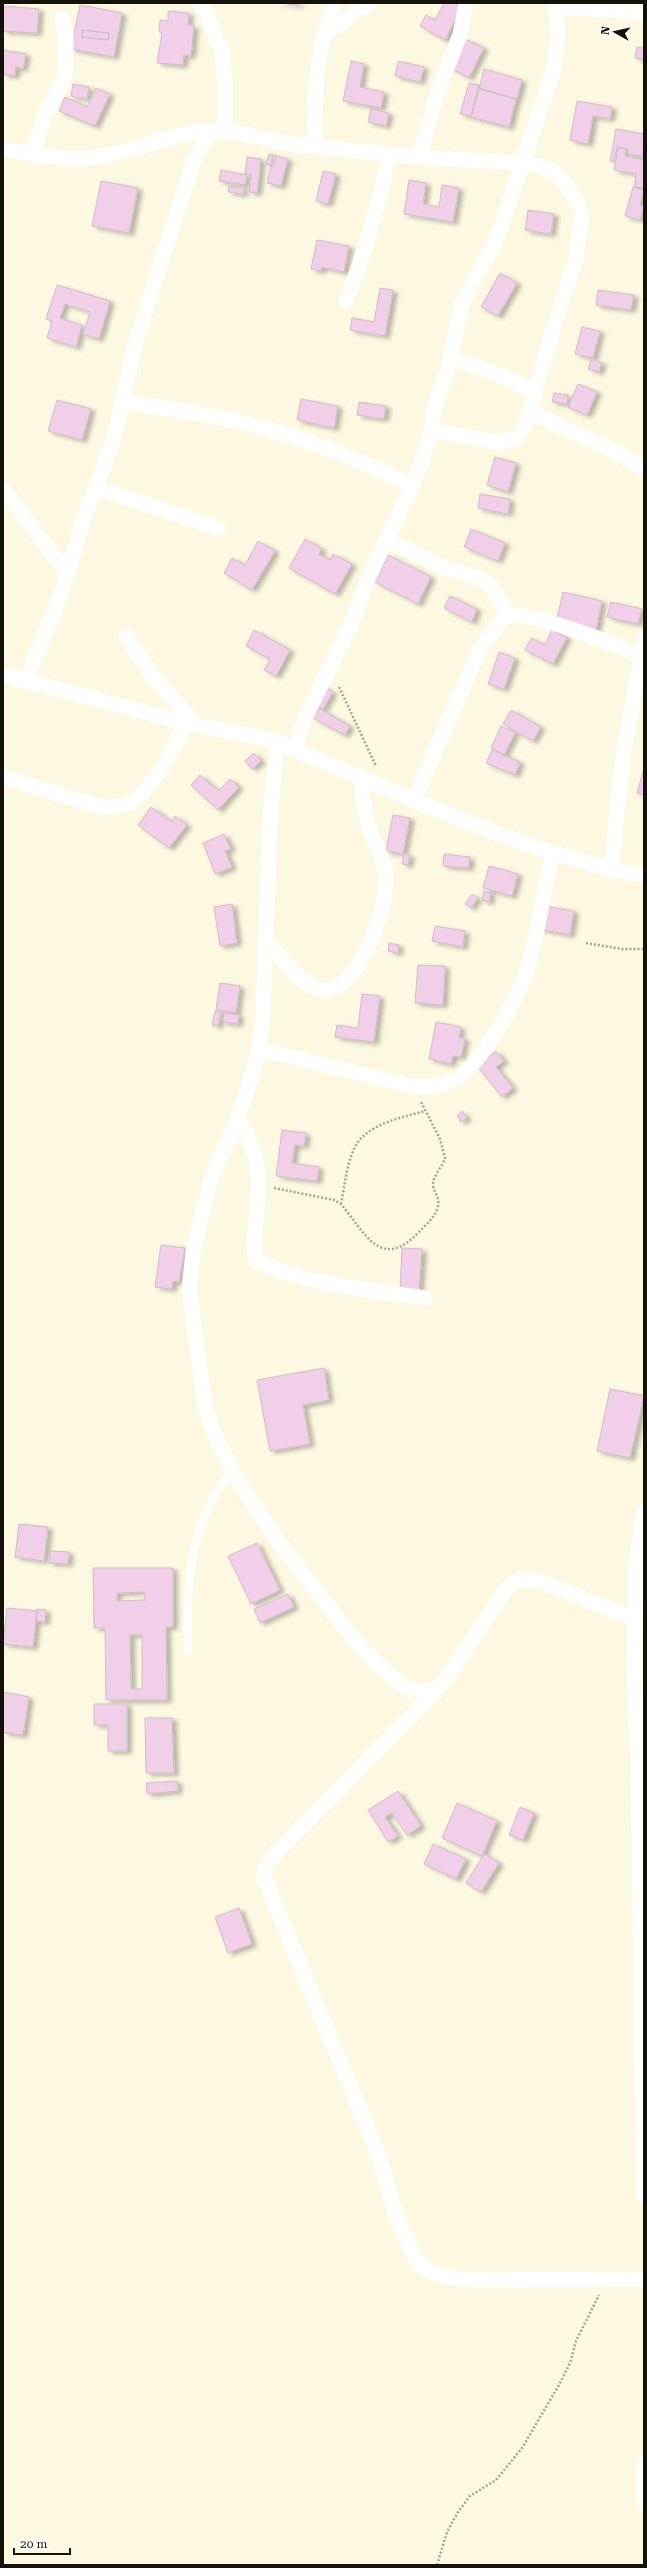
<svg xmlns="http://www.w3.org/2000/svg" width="647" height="2568" viewBox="0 0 647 2568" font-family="'Roboto Serif',serif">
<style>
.building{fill:#f2cfe8;stroke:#cfbbca;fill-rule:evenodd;filter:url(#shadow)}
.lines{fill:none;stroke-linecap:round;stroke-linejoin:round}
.path{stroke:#a6a392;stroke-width:2.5;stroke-dasharray:2 2;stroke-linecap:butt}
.lane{stroke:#fff;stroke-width:8}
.street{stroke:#fff;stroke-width:15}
</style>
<defs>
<filter id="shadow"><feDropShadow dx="4.5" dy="2.5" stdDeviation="2" flood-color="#0004"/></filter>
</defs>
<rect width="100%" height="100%" fill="#fcf8e1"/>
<path class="building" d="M279,3H299V5Z
M444,3H454L462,7L445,40L420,26L426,15L435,20Z
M80,5L122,13L114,57L71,49ZM82,30L109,33L108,40L82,37Z
M3,6L39,9L37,33L3,31Z
M168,11L189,13L188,25L194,26L191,56L184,55L183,65L157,63L162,33L159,32L160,20L168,21Z
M82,30L109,33L108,40L82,37Z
M465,39L484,48L469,78L451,68Z
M637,47L644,48V59L635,58Z
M3,50L26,54L23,69L16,67L15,76L3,74Z
M351,61L364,64L360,87L384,92L381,108L343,101Z
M398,61L424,67L420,82L395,76Z
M484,69L522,80L517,99L479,88Z
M469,83L479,85L471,116L460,114Z
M73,84L89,87L87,99L71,96Z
M96,88L110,94L95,126L59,111L65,97L87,107Z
M479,89L516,99L509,127L471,117Z
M577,101L612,107L610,119L593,116L588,144L570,140Z
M371,109L389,113L386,126L368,122Z
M616,129L644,134L643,157L628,154V149L617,147L614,162L610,161Z
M618,148L626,149L625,156L644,160V188L634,187L636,174L614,170Z
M269,154L276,156L273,166L266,164Z
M273,155L288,159L281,186L267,183Z
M247,157L261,159L257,193L249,192L251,174L245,173Z
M221,170L247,175L245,185L219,181Z
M323,171L336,174L328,204L316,201Z
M409,180L426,183L423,204L439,207L442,185L459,188L453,222L404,214Z
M101,181L138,188L129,233L92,226Z
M229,186L244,188L243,194L228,192Z
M633,187L644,190L640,205L644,207L640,220L625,216Z
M528,210L554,214L551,234L525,230Z
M317,240L349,246L344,272L322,267L321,271L311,269Z
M500,273L517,283L498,316L481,307Z
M57,285L110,301L99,339L83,334L90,312L65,304L60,318L82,325L76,347L47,338L52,321L46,319Z
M380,288L393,290L385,336L350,330L352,318L374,322Z
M598,290L634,295L631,310L596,305Z
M582,327L600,331L593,358L575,354Z
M591,359L602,363L599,372L588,369Z
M578,384L597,392L587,415L568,407Z
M554,393L568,395L567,404L552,402Z
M301,399L338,406L334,428L297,420Z
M57,400L91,409L82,440L48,431Z
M359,402L386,406L384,419L357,415Z
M495,457L516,463L508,492L487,485Z
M480,494L510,499L508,514L478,508Z
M471,529L505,543L498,561L464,547Z
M305,539L322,549L319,554L330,560L333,554L352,564L335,594L289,568Z
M258,541L275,551L252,590L224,573L232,558L245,565Z
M388,555L431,577L418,604L375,582Z
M563,592L602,601L596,631L556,623Z
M450,596L477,609L472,622L444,608Z
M611,602L642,609L638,624L607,617Z
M254,630L290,650L276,676L264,670L270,659L246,646Z
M552,630L567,637L553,664L525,650L531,638L545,645Z
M499,652L515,658L504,689L488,684Z
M322,686L333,692L323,709L312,703Z
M318,708L350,726L345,735L313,718Z
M511,710L541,727L533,741L503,724Z
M501,726L515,733L504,755L491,748Z
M492,750L520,762L515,775L486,763Z
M254,753L261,761L252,769L245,761Z
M644,768V795L637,793Z
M200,775L218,791L230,779L239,787L218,810L191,785Z
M151,807L172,822L175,816L187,825L169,848L138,825Z
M393,815L410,818L403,854L386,851Z
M224,834L231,849L225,851L232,867L215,874L203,843Z
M404,854L410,855L408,865L402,864Z
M444,854L470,857L469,868L443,866Z
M489,866L518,874L512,896L483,888Z
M484,891L491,893L489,902L482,900Z
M472,894L478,898L471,908L465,904Z
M232,904L237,943L220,946L214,907Z
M544,906L574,911L570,935L540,929Z
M435,926L465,931L463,947L432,941Z
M389,943L399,945L398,953L388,951Z
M418,965L445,966L443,1005L415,1003Z
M220,983L240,986L236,1013L216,1010Z
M362,994L380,996L374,1042L335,1037L337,1025L358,1028Z
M215,1011L221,1013L218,1026L212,1025Z
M224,1013L239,1015L238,1024L223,1022Z
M436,1022L461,1027L459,1037L465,1039L461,1057L453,1056L451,1064L429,1059Z
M496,1051L504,1061L496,1067L513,1088L502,1097L477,1066Z
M462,1111L467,1118L461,1122L457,1116Z
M282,1130L306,1133L304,1146L295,1145L292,1163L319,1167L317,1181L276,1176Z
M161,1245L185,1248L179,1282L173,1281L172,1289L155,1287Z
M402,1248L422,1249L419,1292L400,1290Z
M324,1368L329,1400L303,1405L310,1444L270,1451L257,1380Z
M610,1389L644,1396L630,1458L597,1451Z
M19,1524L48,1527L44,1561L15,1557Z
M257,1543L280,1590L251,1604L228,1556Z
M50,1551L69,1552L68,1564L49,1563Z
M93,1568H173V1627H166L167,1700H106L105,1628H94ZM144,1592L145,1600L117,1601V1593ZM130,1635H142V1689H131Z
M288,1594L294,1607L260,1623L254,1609Z
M7,1608L37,1611L33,1647L3,1644Z
M37,1609L46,1610L45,1622L36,1621Z
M3,1692L29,1697L23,1735L3,1732Z
M94,1704H127V1751H108V1725H94Z
M145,1718H172L174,1773H146Z
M177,1781L178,1791L147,1794L146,1783Z
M398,1791L421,1826L407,1835L392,1813L385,1817L398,1836L388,1842L368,1810Z
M457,1803L497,1821L482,1856L442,1838Z
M520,1807L534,1813L523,1840L509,1835Z
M433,1844L466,1859L456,1879L424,1864Z
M484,1854L499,1863L481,1892L466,1883Z
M239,1908L252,1944L228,1953L215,1917Z"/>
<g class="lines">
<path class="path" d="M339,687L376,766
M586,943L622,949H644
M274,1188L334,1200L341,1204C365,1233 381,1272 419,1232C426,1224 436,1217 438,1206C440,1197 434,1193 433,1186C432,1177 443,1166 445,1158L440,1139L421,1102
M341,1204C345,1185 347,1158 358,1142C372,1123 404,1117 425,1111
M437,2565L447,2532L458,2512L470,2496L496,2480L522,2448L559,2385L570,2363L576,2341L599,2295"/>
<path class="lane" d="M188,1651C186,1587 188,1521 232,1471"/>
<path class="street" d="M201,3L222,51L225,82V131
M557,7L614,10L644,14
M323,36L368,3
M315,147C314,93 315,54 335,3
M3,149C34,154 65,161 96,157C137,152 178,129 220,131C245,131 267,141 291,144C369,153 446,160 524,163L541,166L557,174L575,197L582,214L576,259L554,326L525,426L517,437L500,443L431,430
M33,153L45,115L66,74V35L62,18
M420,156L437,93L460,35L466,3
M346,301C365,254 378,206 389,156
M450,358C480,367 509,377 535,393
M123,401C163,409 204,413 244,423C302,437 358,459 412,485
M530,412L608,448L644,468
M97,488L218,528
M3,489L67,573
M387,540L447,569L482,579L492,587L510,616
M126,636L152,675L195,724
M3,675L186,723L277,741L295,750C409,797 523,853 644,876
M26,680L62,592L82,523L113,442L135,344L194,160L211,132
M277,741L270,816L263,1016L259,1049L245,1097L230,1137L212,1175L193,1252L189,1289L205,1407L217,1441L243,1489L280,1544L350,1634L378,1665L408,1689L422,1692L440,1687L507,1588L518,1580H536L635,1619
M295,750L306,716L352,622L369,577L414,481L429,440L436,402L447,373L462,303L498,236L554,69L558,34L555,3
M3,777L94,805C104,806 115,808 125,805C150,797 175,745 186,723
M414,799L480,649L502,619C507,617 511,615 517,615C538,617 631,646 644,661
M611,869L623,756L644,639
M266,940C279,955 306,993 328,990C361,985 389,903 386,874C384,859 375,844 370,831C364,813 362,796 361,777
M259,1049L410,1086C423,1086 437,1088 449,1082C467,1075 479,1057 490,1042C506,1017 521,991 529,963C539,927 544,889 553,852
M237,1118C258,1150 261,1172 257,1209C256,1228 251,1242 256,1261C309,1286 369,1290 426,1298
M644,1513L636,1561L634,1667L638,1761L644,2196
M439,1688L271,1858L265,1868L264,1877L379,2156L395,2213L414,2255L424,2269L441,2276L471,2280L644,2279
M644,2463V2503"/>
</g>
<rect width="647" height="2568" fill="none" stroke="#14130b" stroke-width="8"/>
<g transform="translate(615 32) rotate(278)" stroke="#ffffff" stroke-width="3" paint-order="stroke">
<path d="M0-3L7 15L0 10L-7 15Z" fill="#14130b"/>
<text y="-6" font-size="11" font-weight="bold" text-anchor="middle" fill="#14130b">N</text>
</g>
<path d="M14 2548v6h56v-6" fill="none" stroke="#14130b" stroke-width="2"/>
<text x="20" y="2548" font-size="12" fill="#14130b" stroke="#ffffff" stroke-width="3" paint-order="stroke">20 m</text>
</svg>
